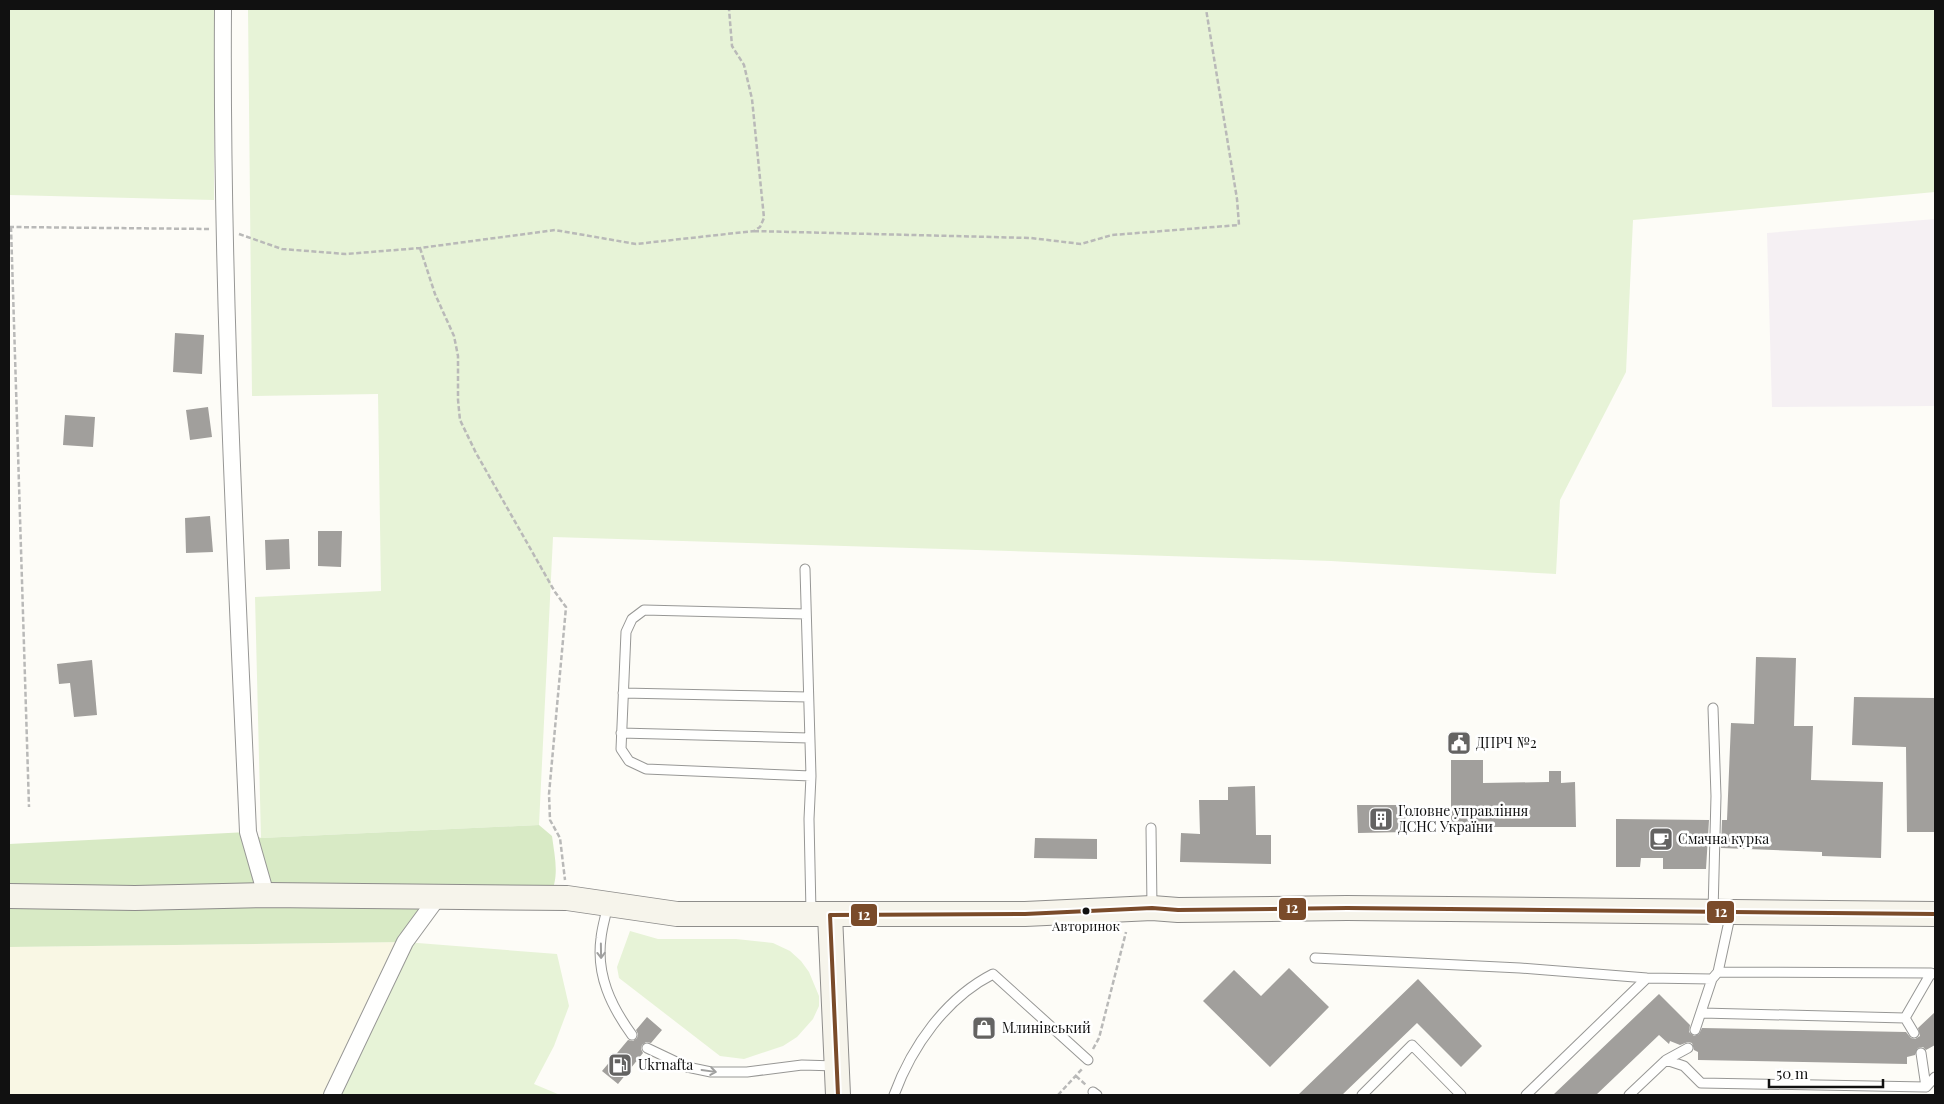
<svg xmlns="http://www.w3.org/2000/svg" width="1944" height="1104" viewBox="0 0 1944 1104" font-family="'Playfair Display',serif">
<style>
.industrial{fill:#f5f0f3}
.farmland{fill:#f9f7e4}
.green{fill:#e7f3d7}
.forest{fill:#d8eac5}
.building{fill:#a19f9c}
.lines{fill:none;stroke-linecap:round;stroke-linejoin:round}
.lane-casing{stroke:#979795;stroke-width:11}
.street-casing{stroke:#979795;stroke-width:18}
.secondary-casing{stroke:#8e8d8b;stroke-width:26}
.path{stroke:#b9b9b8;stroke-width:2.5;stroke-dasharray:5 2.5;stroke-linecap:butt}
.lane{stroke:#fffffe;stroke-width:9}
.street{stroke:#fffffe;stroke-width:16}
.secondary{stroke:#f6f4eb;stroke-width:24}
.bus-1-casing{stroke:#fff;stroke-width:8}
.bus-1{stroke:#7a4b2a;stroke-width:4}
.oneway{stroke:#a0a09f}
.bus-dot{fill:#111;stroke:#fff;stroke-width:2}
.labels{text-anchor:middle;stroke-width:5;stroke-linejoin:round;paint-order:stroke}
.bus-label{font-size:13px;fill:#111;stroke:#fff}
.poi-label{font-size:14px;fill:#111;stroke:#fff;text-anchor:start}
.line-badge{stroke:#fff;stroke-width:2}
.badge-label{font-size:14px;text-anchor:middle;font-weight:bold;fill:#fff}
</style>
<rect width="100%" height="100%" fill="#fdfcf7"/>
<path class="industrial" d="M1935,219V406L1772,407L1767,233Z"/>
<path class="farmland" d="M405,942L332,1095H9V947Z"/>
<path class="green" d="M9,9H214V200L9,195Z
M248,9H1935V192L1633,220L1626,372L1560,500L1556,574L1331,561L553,537L539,825L261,838L255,597L381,591L378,394L252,396Z
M630,931L658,939H736L773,943L790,951L801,961L809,972L819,996V1006L813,1019L797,1037L783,1046L744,1059L720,1056L619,978L617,967Z
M405,942L557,954L569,1006L554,1046L534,1084L560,1095H332Z"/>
<path class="forest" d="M539,825L552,836C555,859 560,877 549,898L438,897L405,942L9,947V844L248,832L261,838Z"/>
<path class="building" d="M175,333L204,335L202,374L173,372Z
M208,407L212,437L190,440L186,410Z
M65,415L95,417L93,447L63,445Z
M210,516L213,552L186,553L185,518Z
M318,531H342L341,567L318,566Z
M289,539L290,569L266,570L265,540Z
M1756,657L1796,658L1794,726H1813L1811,780L1883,782L1881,858L1822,856V852L1721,848L1722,820H1727L1731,723L1754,724Z
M92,660L97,715L74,717L70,683L59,684L57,664Z
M1854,697L1935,698V832H1907L1906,747L1852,745Z
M1451,760H1483V783L1549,782V771H1561V783L1575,782L1576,827H1451Z
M1255,786L1256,835H1271V864L1180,862L1181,833L1200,834L1199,800H1228V787Z
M1357,805H1405L1406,832L1358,833Z
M1616,819L1709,820L1706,869H1663V858H1641L1640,867H1616Z
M1035,838L1097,839V859L1034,858Z
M1289,968L1329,1007L1270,1067L1203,1001L1234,970L1261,996Z
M1418,979L1482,1046L1461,1067L1417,1023L1342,1095H1298Z
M1659,994L1690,1025L1689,1032L1694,1036L1699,1034L1702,1028L1906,1032L1911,1038L1915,1039L1920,1036L1918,1028L1935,1012V1045L1926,1050L1923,1047L1918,1048L1915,1055L1907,1057V1064L1698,1060V1052L1694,1050L1692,1043L1688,1042L1680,1045L1670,1041L1669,1044L1659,1035L1596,1095H1553Z
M647,1017L662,1030L651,1043L646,1042L642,1045L641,1049L643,1053L618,1084L602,1071L628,1040L633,1041L637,1038L638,1034L636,1030Z"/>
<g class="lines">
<g class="lane-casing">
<path id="lane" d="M805,569L811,776L809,819L811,912
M806,614L644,610L632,619L626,632L621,749L629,761L646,769L811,776
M623,693L808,697
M1713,708L1716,796L1713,912
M621,733L809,738
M1151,828L1152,907
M608,904C606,915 602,927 601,938C596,975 611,1006 632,1035
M1315,958L1520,968L1647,978L1712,979
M1718,972L1931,973
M1702,1013L1905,1018L1931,973L1935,974
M1905,1018L1914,1033
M1695,1030L1712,979L1718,972L1731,912
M647,1048L687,1067L711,1072H747L802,1065L837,1066
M1921,1053L1926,1087
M1666,1060L1688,1048
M1093,1092L1097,1095
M894,1095C912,1046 946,998 993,974L1088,1060
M1362,1095L1412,1045L1461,1095
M1526,1095L1647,978
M1629,1095L1666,1060L1684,1066L1701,1083L1926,1087L1935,1077"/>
</g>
<g class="street-casing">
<path id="street" d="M223,9C221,284 236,558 248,832L266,895
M332,1095L405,942L438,897"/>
</g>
<g class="secondary-casing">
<path id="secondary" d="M9,896L135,898L266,895L567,898L677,914H1025L1152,908L1178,910L1347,908L1935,914
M830,915L838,1095"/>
</g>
<path class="path" d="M9,227L210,229
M11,227L29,807
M754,231L1031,238L1081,244L1112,235L1239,225L1237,199L1206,9
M239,234L282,249L346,254L420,248L555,230L636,244L754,231L760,227L764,218L752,99L744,65L732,46L729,9
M420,248L435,294L454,336L458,356V400L460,420L476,453L555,592L566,607L549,794L550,820L560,838L565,880
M1093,1049L1099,1038L1126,932
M1076,1076L1086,1085
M1058,1095L1082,1069"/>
<use href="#lane" class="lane"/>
<use href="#street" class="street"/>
<use href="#secondary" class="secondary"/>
<g class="bus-1-casing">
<path id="bus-1" d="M838,1095L830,915L1025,914L1152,908L1178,910L1347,908L1935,914"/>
</g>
<use href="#bus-1" class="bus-1"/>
</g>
<defs><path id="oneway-shaft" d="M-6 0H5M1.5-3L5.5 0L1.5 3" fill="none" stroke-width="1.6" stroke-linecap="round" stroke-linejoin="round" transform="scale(1.25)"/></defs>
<g class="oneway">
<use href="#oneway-shaft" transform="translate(601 951) rotate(89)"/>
<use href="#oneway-shaft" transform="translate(709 1071) rotate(8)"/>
</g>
<defs>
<g id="civic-square" transform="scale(1.25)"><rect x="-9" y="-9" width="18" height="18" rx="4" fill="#646362" stroke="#fff"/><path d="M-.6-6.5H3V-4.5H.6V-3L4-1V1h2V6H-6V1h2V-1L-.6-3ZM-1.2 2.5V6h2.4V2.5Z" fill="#fff"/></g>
<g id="building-square" transform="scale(1.25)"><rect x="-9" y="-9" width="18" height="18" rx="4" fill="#646362" stroke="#fff"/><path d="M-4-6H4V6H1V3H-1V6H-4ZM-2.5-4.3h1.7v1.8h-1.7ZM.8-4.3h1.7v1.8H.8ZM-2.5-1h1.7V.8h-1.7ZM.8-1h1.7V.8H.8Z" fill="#fff"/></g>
<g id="cafe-square" transform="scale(1.25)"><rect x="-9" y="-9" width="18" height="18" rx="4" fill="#646362" stroke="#fff"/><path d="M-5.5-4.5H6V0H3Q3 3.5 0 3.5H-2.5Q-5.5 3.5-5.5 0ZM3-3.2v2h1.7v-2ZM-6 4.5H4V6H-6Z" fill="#fff"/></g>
<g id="shop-square" transform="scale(1.25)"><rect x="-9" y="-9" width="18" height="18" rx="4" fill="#646362" stroke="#fff"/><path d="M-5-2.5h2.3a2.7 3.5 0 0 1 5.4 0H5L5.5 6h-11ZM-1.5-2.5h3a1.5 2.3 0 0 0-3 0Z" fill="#fff"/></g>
<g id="fuel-square" transform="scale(1.25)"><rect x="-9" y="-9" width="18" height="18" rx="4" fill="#646362" stroke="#fff"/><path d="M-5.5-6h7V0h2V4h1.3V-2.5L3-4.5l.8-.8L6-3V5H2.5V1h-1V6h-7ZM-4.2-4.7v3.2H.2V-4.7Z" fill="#fff"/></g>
</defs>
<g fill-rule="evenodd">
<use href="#civic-square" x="1459" y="743"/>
<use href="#building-square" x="1381" y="819"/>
<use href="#cafe-square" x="1661" y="839"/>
<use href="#shop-square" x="984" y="1028"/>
<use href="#fuel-square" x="620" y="1065"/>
</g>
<circle class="bus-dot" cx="1086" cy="911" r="4.5"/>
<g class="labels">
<g class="bus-label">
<text x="1086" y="931">Авторинок</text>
</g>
<g class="poi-label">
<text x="1476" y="748">ДПРЧ №2</text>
<text x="1398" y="816">Головне управління<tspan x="1398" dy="16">ДСНС України</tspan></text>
<text x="1678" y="844">Смачна курка</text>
<text x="1002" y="1033">Млинівський</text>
<text x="638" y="1070">Ukrnafta</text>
</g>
</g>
<g class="line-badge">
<rect x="1278" y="897" width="29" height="24" rx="5" fill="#7a4b2a"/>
<rect x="1706" y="900" width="29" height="24" rx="5" fill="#7a4b2a"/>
<rect x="850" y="903" width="28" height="24" rx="5" fill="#7a4b2a"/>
</g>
<g class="badge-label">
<text x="1292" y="913">12</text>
<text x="1721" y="917">12</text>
<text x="864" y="920">12</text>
</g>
<rect width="1944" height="1104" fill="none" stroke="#111111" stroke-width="20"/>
<path d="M1769 1079v8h114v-8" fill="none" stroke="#111111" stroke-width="2.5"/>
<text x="1776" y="1079" font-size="15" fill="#111111" stroke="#ffffff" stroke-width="4" paint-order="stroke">50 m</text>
</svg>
